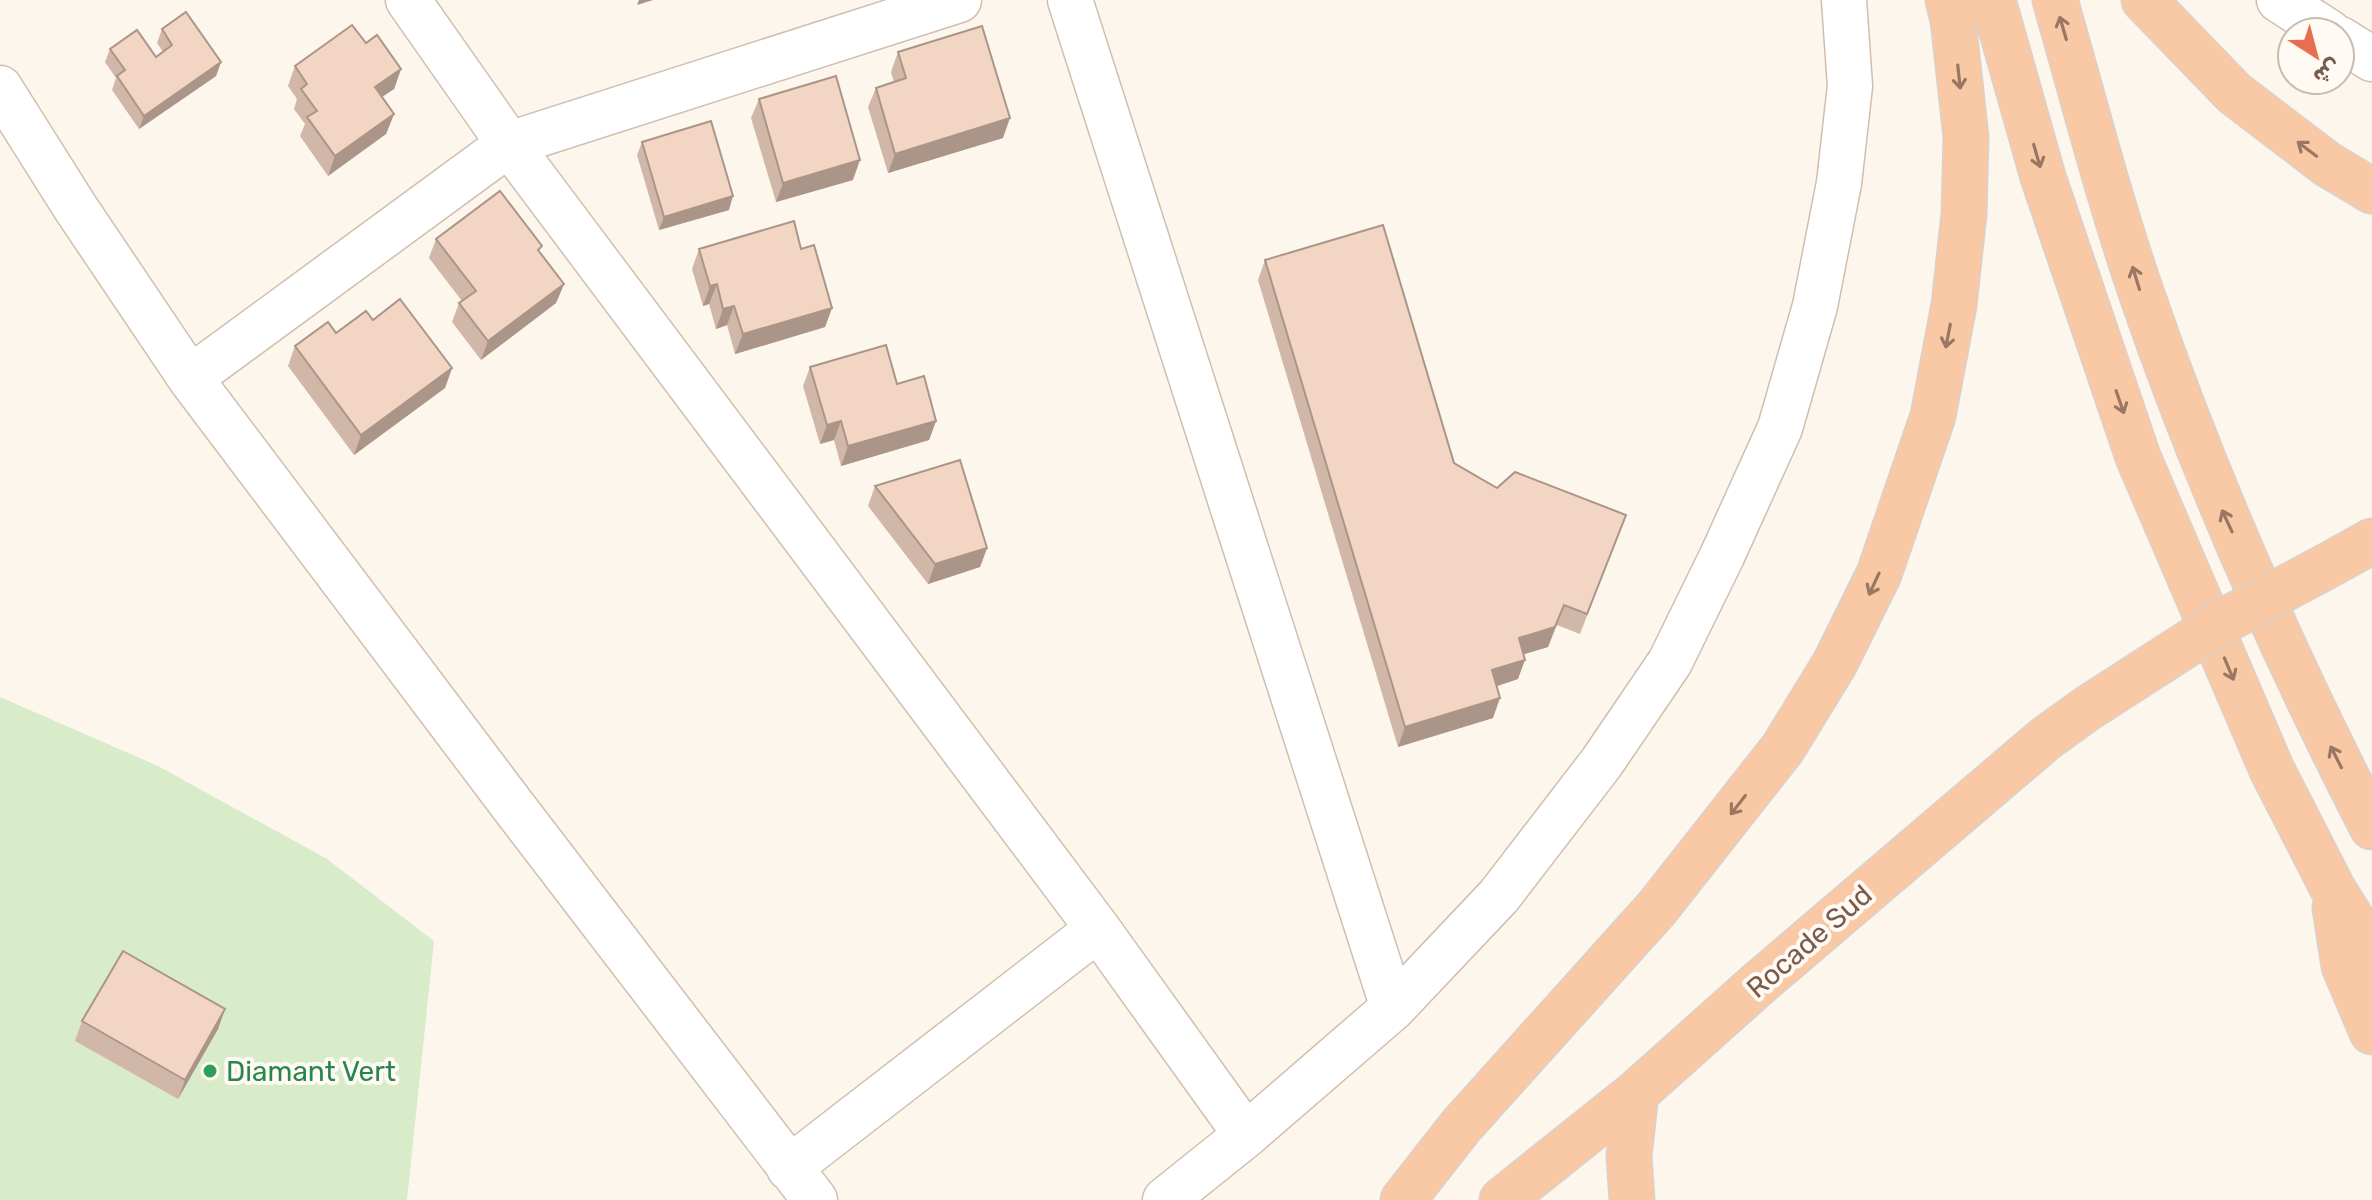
<svg xmlns="http://www.w3.org/2000/svg" width="2372" height="1200" viewBox="0 0 2372 1200" font-family="Rubik,'Noto Sans Arabic',sans-serif">
<style>
.green{fill:#d8ecc9}
.lines{fill:none;stroke-linecap:round;stroke-linejoin:round}
.minor-casing{stroke:#d1beb0;stroke-width:47}
.trunk-casing{stroke:#dad1cd;stroke-width:47}
.minor{stroke:#fff;stroke-width:44}
.trunk{stroke:#f9c8a4;stroke-width:44}
.trunk-bridge-casing{stroke:#dad1cd;stroke-width:47;stroke-linecap:butt}
.trunk-bridge{stroke:#f9c8a4;stroke-width:44}
.wall{fill:#d1b7a8}
.shaded-wall{fill:#aa9588}
.building{fill:#f3d5c3;stroke:#aa9588;stroke-width:2}
.oneway{stroke:#9a7763}
.leisure-dot{fill:#2e9e5b;stroke:#fffaf3;stroke-width:3}
.labels{text-anchor:middle;stroke-width:8;stroke-linejoin:round;paint-order:stroke}
.street-label{font-size:28px;fill:#7a5c4d;stroke:#fffaf3}
.leisure-label{font-size:28px;fill:#27864d;stroke:#fffaf3;text-anchor:start}
</style>
<rect width="100%" height="100%" fill="#fdf6ec"/>
<path class="green" d="M0,697L158,766L327,859L434,941L407,1200H0Z"/>
<g class="lines">
<g class="minor-casing">
<path id="minor" d="M408,0L509,144L1098,929L1246,1135
M1070,0L1393,1008
M2279,0L2329,32
M2340,39L2372,59
M0,88L75,207L190,378L516,810L815,1200
M190,378L509,144L959,0
M789,1168L1098,929
M1165,1200L1246,1135L1393,1008L1499,896L1602,762L1670,662L1722,556L1780,428L1815,306L1839,183L1850,86L1844,0"/>
</g>
<g class="trunk-casing">
<path id="trunk" d="M1993,0L2043,177L2138,457L2272,770L2333,889L2372,952
M2055,0C2083,97 2108,196 2141,292C2204,476 2283,654 2372,827
M2144,0L2234,93L2327,164L2372,191
M2327,566L2372,541
M2335,908L2344,966L2372,1032
M1403,1200L1461,1126L1657,908L1783,748L1835,663L1879,574L1933,416L1954,305L1964,214L1966,137L1953,20L1948,0
M1502,1200L1636,1093L1758,984L2045,739L2088,708
M1632,1200L1629,1156L1636,1093"/>
</g>
<use href="#minor" class="minor"/>
<use href="#trunk" class="trunk"/>
<g class="trunk-bridge-casing">
<path id="trunk-bridge" d="M2088,708L2220,623L2327,566"/>
</g>
<use href="#trunk-bridge" class="trunk-bridge"/>
</g>
<path class="wall" d="M162,29L221,62L216,76L139,129L112,90L116,78L105,62L110,49L156,57L163,52L157,43Z
M366,43L401,69L394,89L381,97L394,114L386,134L328,176L300,136L305,124L294,109L297,99L288,86L295,66Z
M898,52L1003,138L888,173L868,107L876,88L894,82L891,72Z
M759,99L853,180L776,202L751,118Z
M642,142L729,210L659,230L637,155Z
M436,239L540,252L564,284L556,303L481,360L452,322L459,303L462,301L429,258Z
M699,249H801L832,308L825,327L735,354L727,325L716,329L709,304L703,306L692,269Z
M1265,260L1454,463L1497,488L1626,515L1580,634L1557,625L1548,647L1524,654L1518,679L1497,686L1493,718L1398,747L1258,280Z
M373,320L452,368L445,388L354,455L288,366L295,346Z
M810,367L897,384L936,421L929,440L841,466L834,440L820,444L803,386Z
M875,486L987,548L980,567L928,584L868,506Z
M225,1009L218,1029L178,1099L75,1041L82,1021Z"/>
<path class="shaded-wall" d="M639,0H653L637,5Z
M221,62L216,76L139,129L144,116Z
M401,69L394,89L367,107L375,87Z
M394,114L386,134L328,176L335,156Z
M1010,118L1003,138L888,173L895,154Z
M860,160L853,180L776,202L783,183Z
M733,196L729,210L659,230L664,217Z
M564,284L556,303L481,360L488,341Z
M717,284L709,304L703,306L710,286Z
M734,306L727,325L716,329L723,309Z
M832,308L825,327L735,354L743,334Z
M452,368L445,388L354,455L361,435Z
M841,421L834,440L820,444L827,425Z
M936,421L929,440L841,466L848,446Z
M987,548L980,567L928,584L935,564Z
M1564,605L1548,647L1512,658L1519,638Z
M1525,660L1518,679L1485,690L1492,670Z
M1500,698L1493,718L1398,747L1405,727Z
M225,1009L218,1029L178,1099L185,1080Z"/>
<path class="building" d="M186,12L221,62L144,116L117,76L125,70L110,49L137,30L156,57L172,45L162,29Z
M352,25L366,43L377,35L401,69L375,87L394,114L335,156L307,117L317,111L301,89L307,84L295,66Z
M982,26L1010,118L895,154L876,88L906,78L898,52Z
M836,76L860,160L783,183L759,99Z
M711,121L733,196L664,217L642,142Z
M500,191L542,246L538,250L564,284L488,341L459,303L476,291L436,239Z
M794,221L801,249L814,245L832,308L743,334L734,306L723,309L717,284L710,286L699,249Z
M1383,225L1454,463L1497,488L1515,472L1626,515L1587,614L1564,605L1555,627L1519,638L1525,660L1492,670L1500,698L1405,727L1265,260Z
M400,299L452,368L361,435L295,346L328,322L336,333L366,311L373,320Z
M886,345L897,384L924,376L936,421L848,446L841,421L827,425L810,367Z
M960,460L987,548L935,564L875,486Z
M123,951L225,1009L185,1080L82,1021Z"/>
<defs><path id="oneway-shaft" d="M-6 0H5M1.5-3L5.5 0L1.5 3" fill="none" stroke-width="1.6" stroke-linecap="round" stroke-linejoin="round" transform="scale(2)"/></defs>
<g class="oneway">
<use href="#oneway-shaft" transform="translate(2063 28) rotate(-106)"/>
<use href="#oneway-shaft" transform="translate(1959 77) rotate(84)"/>
<use href="#oneway-shaft" transform="translate(2307 149) rotate(-143)"/>
<use href="#oneway-shaft" transform="translate(2037 156) rotate(74)"/>
<use href="#oneway-shaft" transform="translate(2136 278) rotate(-107)"/>
<use href="#oneway-shaft" transform="translate(1948 336) rotate(101)"/>
<use href="#oneway-shaft" transform="translate(2120 402) rotate(71)"/>
<use href="#oneway-shaft" transform="translate(2227 521) rotate(-115)"/>
<use href="#oneway-shaft" transform="translate(1874 584) rotate(115)"/>
<use href="#oneway-shaft" transform="translate(2229 669) rotate(67)"/>
<use href="#oneway-shaft" transform="translate(2336 757) rotate(-117)"/>
<use href="#oneway-shaft" transform="translate(1738 805) rotate(128)"/>
</g>
<circle class="leisure-dot" cx="210" cy="1071" r="8"/>
<g class="labels">
<g class="street-label">
<text transform="translate(1809 941) rotate(-41)" y="10">Rocade Sud</text>
</g>
<g class="leisure-label">
<text x="226" y="1081">Diamant Vert</text>
</g>
</g>
<g transform="translate(2316 56) rotate(144)"><circle r="38" fill="#fffaf3" stroke="#cabbb1" stroke-width="2"/>
<path d="M0-6L14 30L0 20L-14 30Z" fill="#e76f51"/>
<text y="-12" font-size="22" font-weight="bold" text-anchor="middle" fill="#7a5c4d">ش</text>
</g>
</svg>
